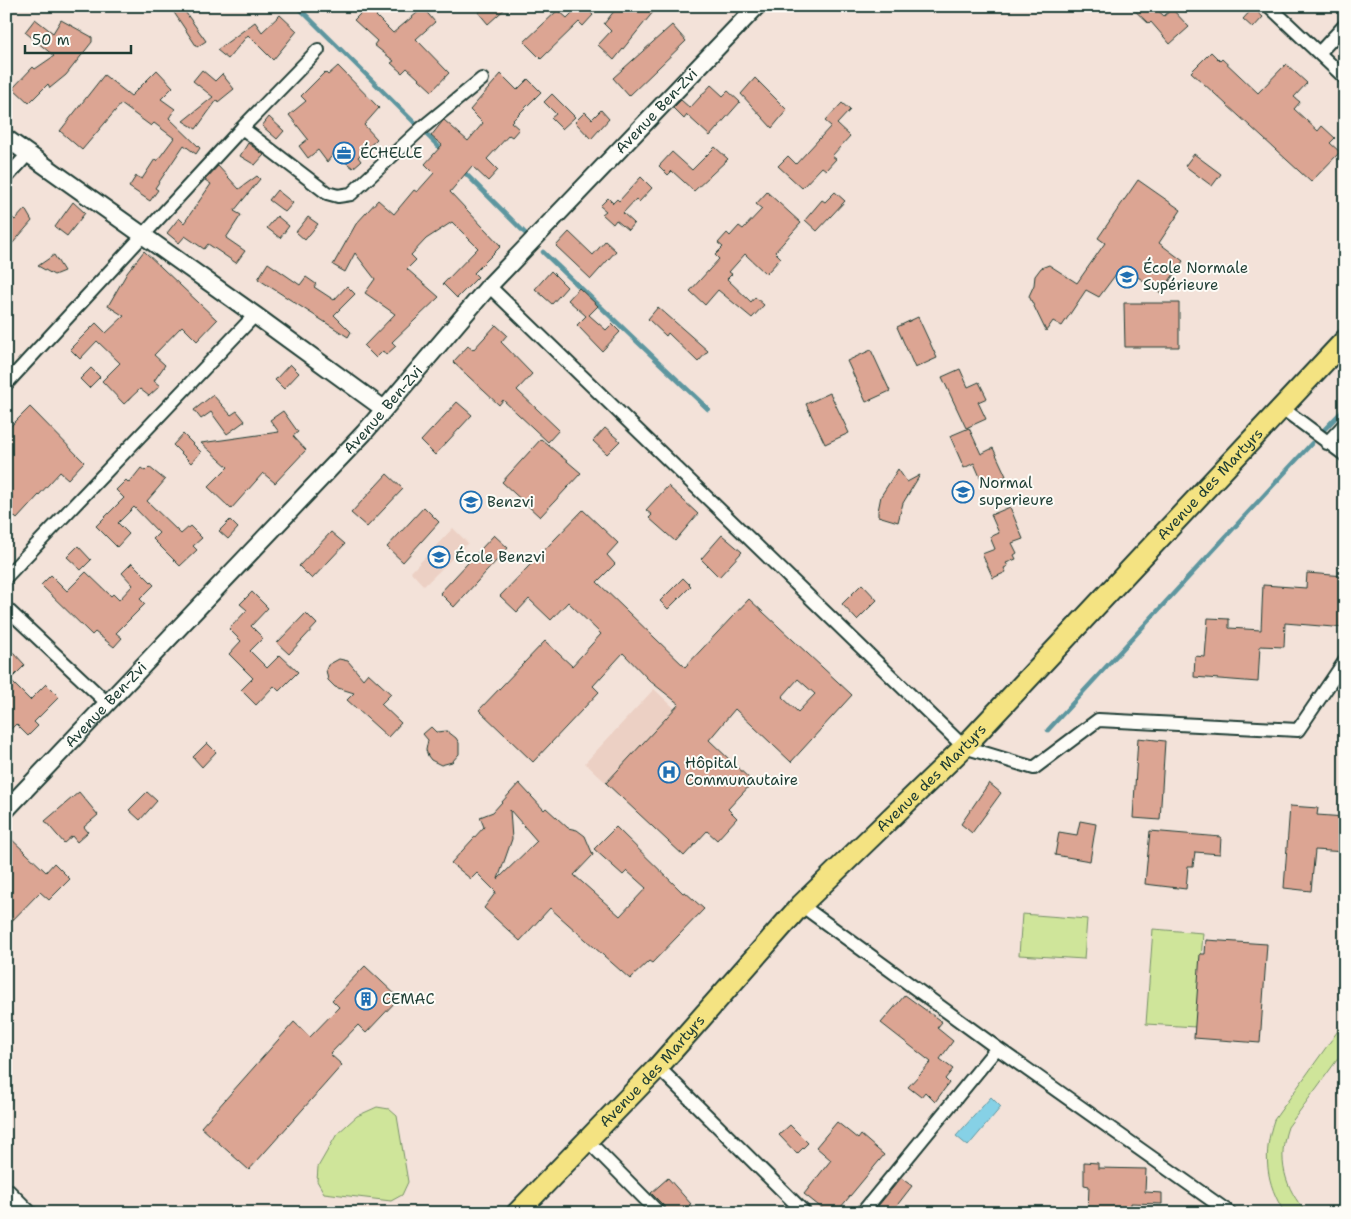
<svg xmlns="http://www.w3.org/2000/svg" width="1351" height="1219" viewBox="0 0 1351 1219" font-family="'Shantell Sans',sans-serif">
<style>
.built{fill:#ecd0c4}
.green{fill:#cfe59a;stroke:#779167}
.water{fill:#86d1e6;stroke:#5d969f}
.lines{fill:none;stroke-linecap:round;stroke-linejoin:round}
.stream{stroke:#5d969f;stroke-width:4.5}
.building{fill:#dca593;stroke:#1f3d34;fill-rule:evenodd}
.minor-casing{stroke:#1f3d34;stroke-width:16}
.tertiary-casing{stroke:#1f3d34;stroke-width:20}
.primary-casing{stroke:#1f3d34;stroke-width:24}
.minor{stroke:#fdfcf7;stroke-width:12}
.tertiary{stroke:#fdfcf7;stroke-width:16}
.primary{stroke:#f4e382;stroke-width:20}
.labels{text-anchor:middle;stroke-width:4;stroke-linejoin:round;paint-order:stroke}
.street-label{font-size:15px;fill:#1f3d34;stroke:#fdfcf7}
.poi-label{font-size:15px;fill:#1f3d34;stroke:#fdfcf7;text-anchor:start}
</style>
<rect width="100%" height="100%" fill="#f3e2d9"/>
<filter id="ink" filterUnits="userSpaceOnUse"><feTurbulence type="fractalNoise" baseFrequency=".02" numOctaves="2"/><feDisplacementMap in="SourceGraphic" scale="10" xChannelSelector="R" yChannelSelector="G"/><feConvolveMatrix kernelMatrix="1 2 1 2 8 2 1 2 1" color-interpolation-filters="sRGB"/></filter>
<g filter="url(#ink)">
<path class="built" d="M453,528L468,543L424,586L411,572Z
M654,689L753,782L728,808L737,818L717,840L707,831L684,856L585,763Z"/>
<path class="green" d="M1022,914L1087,919L1084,959L1019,955Z
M1153,929L1203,933L1196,1027L1146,1024Z
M1345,1021V1049L1288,1127C1277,1159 1284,1188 1307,1213H1285C1265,1183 1263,1153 1274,1120Z
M377,1107L389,1109L397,1116L408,1182L402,1195L391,1201L324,1193L317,1181L318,1167L337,1134L357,1116Z"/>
<path class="water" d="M991,1097L1001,1107L968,1146L956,1136Z"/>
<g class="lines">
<path class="stream" d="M297,6L444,152
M462,170L530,238
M543,252L708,409
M1321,433L1345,408
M1048,730L1312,443"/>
</g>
<path class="building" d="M181,6L206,41L197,47L173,11Z
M368,6H374L380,12L376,16L393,33L423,8L435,22L416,39L449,73L432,91L407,68L402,73L391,63L394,61L374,45L377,41L354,20Z
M485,6H508L488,24L478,12Z
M579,6H584L593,15L583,26L579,22L541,59L524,42L558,10L567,18Z
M618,6H658L614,60L598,45L611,31L604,24Z
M1130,6H1153L1164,16L1172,9L1189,27L1170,44L1151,22L1149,24Z
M1253,8L1263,17L1253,28L1243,19Z
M280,15L297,31L273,60L248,35L228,59L217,50L255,22L262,32Z
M35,19L53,33L61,20L92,37V42L66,75L50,88L48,84L29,103L13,88L33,67L35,69L54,56L25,32Z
M672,25L686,41L629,96L613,78Z
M1211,52L1220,61L1222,59L1258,93L1286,64L1307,83L1294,97L1300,102L1294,109L1318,131L1322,126L1335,138L1330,143L1340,152L1311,182L1191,72Z
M338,66L379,108L364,125L377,139L358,157L361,161L353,168L334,153L327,162L318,150L308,158L299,146L308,139L289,115L306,101L301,96L325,72L328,75Z
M157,70L173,87L161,99L175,109L169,118L200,148L196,154L184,145L155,188L158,190L150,201L129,187L136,176L142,179L155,159L157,161L174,138L154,123L151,126L121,104L82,150L60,131L104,75L131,96Z
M202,70L215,81L222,74L234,89L218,102L217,100L196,129L183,121L213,97L193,81Z
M501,74L517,90L528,79L541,92L511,122L519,129L512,137L509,135L487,159L498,170L488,181L472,166L450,192L501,246L474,273L478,277L457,298L443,284L478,248L452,222L426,239L411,255L416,260L407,269L439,297L392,342L396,346L386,355L383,351L376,358L364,346L395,314L365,293L375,279L355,253L345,272L333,265L356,224L378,200L394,214L414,190L417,192L434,173L425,164L442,145L431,136L442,122L444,120L468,141L483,123L470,110Z
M755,78L787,110L772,128L741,94Z
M711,85L723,96L728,91L740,102L710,136L687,115L684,119L673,108L681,100L690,108Z
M552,94L575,117L562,129L551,118L556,114L544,102Z
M842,103L850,110L837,124L850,136L832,156L836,159L826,170L822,167L802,188L778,166L788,156L796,164L831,126L825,121Z
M601,110L609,119L591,139L575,122L585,112L592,119Z
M269,117L284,131L277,139L262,126Z
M248,143L264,155L255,165L240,156Z
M715,147L728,159L694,191L672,171L668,175L659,166L672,152L692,170Z
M1194,154L1221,174L1212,186L1185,166Z
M218,166L239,189L257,176L260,179L234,211L241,215L226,238L245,251L236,263L208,244L204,249L185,236L179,243L167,233L179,218L184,223L211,184L205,180Z
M641,177L652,188L639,202L636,199L623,213L634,223L628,230L616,220L613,224L602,214L606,211L600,206L608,198L613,203L617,199L619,201Z
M1138,180L1181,210L1159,243L1183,261L1161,293L1122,266L1099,297L1086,290L1062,326L1053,321L1046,331L1029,296L1034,285L1035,276L1041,268L1049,265L1077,283L1105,243L1098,238Z
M277,190L293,203L285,212L269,200Z
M767,192L801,223L775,252L781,258L766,274L745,254L729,272L732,274L727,279L751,302L755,297L764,305L752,318L718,290L705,305L690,291L719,259L715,255L723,247L718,243L727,233L730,236L739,226L743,229L762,209L756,204Z
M835,192L845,201L817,231L805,220L822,200L825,202Z
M73,202L85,213L67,236L55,227Z
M25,209L32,221L6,251V212L15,220Z
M277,216L289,226L280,238L267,228Z
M308,217L318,224L305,240L296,232Z
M569,232L593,255L605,241L616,251L591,279L556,246Z
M144,251L217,320L197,341L182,326L154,355L165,365L154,381L160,386L149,396L140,389L124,404L102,381L120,363L97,341L80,359L70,349L96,323L106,333L124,316L108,306L127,273Z
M54,255L64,271L54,275L38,266Z
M268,263L300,285L306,277L316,284L314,287L334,300L347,286L355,294L334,315L351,332L348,337L258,279Z
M551,271L567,287L552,304L535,289Z
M579,288L598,306L589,315L606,330L612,324L620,332L602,351L577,325L586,316L568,300Z
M1124,303H1179V347H1125Z
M658,307L708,351L698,362L668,333L666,336L648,319Z
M918,317L937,358L915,368L897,327Z
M496,325L507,335L501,342L532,374L517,390L559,430L548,442L503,400L499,405L453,362L468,346L473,350Z
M871,350L890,391L866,402L847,361Z
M290,364L299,373L284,389L275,380Z
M91,368L100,377L89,388L80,379Z
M960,369L968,387L979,382L987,398L978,402L986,419L966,428L942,377Z
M830,393L849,433L825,444L806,404Z
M213,395L231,415L237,411L245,421L227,434L211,412L201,419L194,410Z
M457,402L472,415L435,455L421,441Z
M30,407L84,462L68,479L60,472L17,519L6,509V431Z
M283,411L298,432L293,436L306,450L275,483L263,473L231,509L208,487L228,467L201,443L279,432L270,420Z
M605,428L620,441L607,454L593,441Z
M969,428L981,454L993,448L1006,476L984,486L974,463L964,468L950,436Z
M183,434L201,452L191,463L173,445Z
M541,439L581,473L540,517L502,482Z
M149,467L165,480L147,501L181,534L190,526L202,538L193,546L197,550L180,566L153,539L159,533L134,507L118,523L129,534L117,547L96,526L124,498L116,490L126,480L129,483L141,468L145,471Z
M898,469L907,482L920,475L903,503L898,522L878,516V511L881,496Z
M387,474L403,489L367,527L351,513Z
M668,486L698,514L675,541L649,518L652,515L646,510Z
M424,507L439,522L403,562L387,547Z
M1010,507L1023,539L1012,543L1017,553L1014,555L1016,559L1006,563L1008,566L1004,568L1006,572L993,578L982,554L995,549L990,537L999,533L991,515Z
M583,510L618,543L607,555L615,564L597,582L685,667L749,599L852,695L791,762L735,709L709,740L753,782L728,809L737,818L717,840L707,831L684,856L606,783L679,704L650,681L623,653L593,686L599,692L533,762L479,710L545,641L572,666L601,634L568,602L551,620L529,599L517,612L500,596ZM798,679L815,694L798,712L782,697Z
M230,520L238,528L228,539L219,531Z
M331,532L345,544L312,579L299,566Z
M494,535L508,548L454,607L440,593Z
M722,535L742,552L719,577L701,559Z
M78,546L91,560L81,570L67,557Z
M132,563L154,585L140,599L145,604L116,633L122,638L114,647L95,632L92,635L41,585L51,575L67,591L86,572L111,596L113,594L119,600L133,585L122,573Z
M1307,573L1345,576V628L1285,623L1284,647L1260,646L1258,682L1194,677L1195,656L1205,657L1208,618L1229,619V628L1261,630L1263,585L1306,588Z
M683,578L691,586L668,609L660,601Z
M862,584L877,600L857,620L842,604Z
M252,592L268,608L251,626L263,638L250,651L267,668L280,655L298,672L279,691L274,686L256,705L241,690L253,678L229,654L241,641L229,629L247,610L240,604Z
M306,613L317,624L289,654L277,643Z
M13,652L25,665L10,680L30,700L46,684L59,697L34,722L38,726L28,736L16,724L6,734V658Z
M339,659L348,661L363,679L368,673L391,694L381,704L401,723L388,737L347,700L354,693L335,687L328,680L326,670L328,665Z
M431,727L436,732L447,731L456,738L459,743V754L452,762L441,765L431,760L428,756L426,750L428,740L423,734Z
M1138,738L1165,741L1160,820L1133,818Z
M207,743L216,752L202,767L193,757Z
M519,783L544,810L546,808L568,828L577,830L585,836L593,855L574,875L620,916L646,888L627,871L623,875L594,849L616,827L683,893L685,892L704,909L652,963L649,961L630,979L550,908L520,941L484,908L496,892L477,873L471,879L451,863L484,827L480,817L493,812ZM510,810L537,841L498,879L512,839Z
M989,783L1001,793L972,833L961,824Z
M79,792L98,815L84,827L88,832L77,842L72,836L64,843L45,821Z
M147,792L157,801L140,820L129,810Z
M1290,806L1318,808L1317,815L1345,817V852L1315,850L1311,891L1284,888Z
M1080,821L1096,824L1090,861L1055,855L1059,832L1077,835Z
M1150,831L1221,837L1220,854L1195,852L1193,866H1188L1186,889L1145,884Z
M6,834L46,872L54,863L70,879L49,900L40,892L6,927Z
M1206,940L1267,944L1260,1043L1194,1038L1200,954H1205Z
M365,966L399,998L366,1033L358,1025L330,1054L342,1065L249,1170L201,1127L294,1022L310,1037L339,1007L332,1000Z
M905,995L942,1022L937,1028L953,1041L940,1059L953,1069L945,1079L949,1083L935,1102L925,1092L921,1097L908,1087L931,1062L881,1023Z
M837,1122L858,1139L861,1135L884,1155L836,1213H828L804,1194L831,1160L816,1147Z
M790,1125L808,1143L797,1154L779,1135Z
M1084,1162L1098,1163V1168L1146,1169L1145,1192L1162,1193V1204L1131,1203V1208H1118V1213L1088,1212L1089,1186L1084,1185Z
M668,1178L691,1204L689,1205L698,1213H667L665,1207L651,1193Z
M901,1178L912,1186L891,1213H886L878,1206Z"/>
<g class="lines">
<g class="minor-casing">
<path id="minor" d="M1269,6L1345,78
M1319,53L1345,25
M242,128L327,193L338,196L351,194L422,128L482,79
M6,178L28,154
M489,286L964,747L1034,768L1098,720L1298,730L1345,661
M6,384L242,128L318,50
M1282,408L1345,455
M1327,443L1345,424
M6,577L255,315
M6,608L106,702
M801,905L997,1048L1230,1213
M658,1067L805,1213
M588,1141L659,1213
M862,1213L997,1048"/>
</g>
<g class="tertiary-casing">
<g id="tertiary">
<path d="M6,138L255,315L384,409"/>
<path id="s1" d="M6,810L364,433L489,286L757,6"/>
<path d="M6,1191L28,1213"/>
</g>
</g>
<g class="primary-casing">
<g id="primary">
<path id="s2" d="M517,1213L658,1067L801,905L964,747L1345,340"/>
</g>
</g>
<use href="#minor" class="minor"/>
<use href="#tertiary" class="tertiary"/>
<use href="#primary" class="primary"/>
</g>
</g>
<defs>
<g id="office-ring" transform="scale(1.125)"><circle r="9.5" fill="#fdfcf7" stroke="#1f6fb2" stroke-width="1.5"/><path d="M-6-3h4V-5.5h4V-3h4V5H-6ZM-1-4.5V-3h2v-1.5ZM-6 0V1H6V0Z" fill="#1f6fb2"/></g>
<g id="school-ring" transform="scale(1.125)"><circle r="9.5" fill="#fdfcf7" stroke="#1f6fb2" stroke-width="1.5"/><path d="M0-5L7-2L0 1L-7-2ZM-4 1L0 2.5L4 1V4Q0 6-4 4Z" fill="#1f6fb2"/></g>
<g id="hospital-ring" transform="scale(1.125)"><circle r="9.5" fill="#fdfcf7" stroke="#1f6fb2" stroke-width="1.5"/><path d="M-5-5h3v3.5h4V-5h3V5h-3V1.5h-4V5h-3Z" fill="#1f6fb2"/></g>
<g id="building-ring" transform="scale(1.125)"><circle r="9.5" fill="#fdfcf7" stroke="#1f6fb2" stroke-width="1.5"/><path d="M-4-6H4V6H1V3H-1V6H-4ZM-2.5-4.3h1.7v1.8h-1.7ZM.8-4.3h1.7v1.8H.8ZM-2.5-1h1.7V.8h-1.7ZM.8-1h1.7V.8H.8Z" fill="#1f6fb2"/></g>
</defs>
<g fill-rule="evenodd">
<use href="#office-ring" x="344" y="153"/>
<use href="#school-ring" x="1127" y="277"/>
<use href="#school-ring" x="963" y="492"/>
<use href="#school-ring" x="471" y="502"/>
<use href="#school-ring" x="439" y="557"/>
<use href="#hospital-ring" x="669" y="772"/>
<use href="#building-ring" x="366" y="999"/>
</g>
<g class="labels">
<g class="street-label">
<text dy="5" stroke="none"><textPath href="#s1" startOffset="955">Avenue Ben-Zvi</textPath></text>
<text dy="5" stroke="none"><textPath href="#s1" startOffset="550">Avenue Ben-Zvi</textPath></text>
<text dy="5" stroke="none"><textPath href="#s2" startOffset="1006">Avenue des Martyrs</textPath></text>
<text dy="5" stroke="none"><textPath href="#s1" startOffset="145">Avenue Ben-Zvi</textPath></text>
<text dy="5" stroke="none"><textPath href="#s2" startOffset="601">Avenue des Martyrs</textPath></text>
<text dy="5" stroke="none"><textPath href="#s2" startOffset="196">Avenue des Martyrs</textPath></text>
</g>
<g class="poi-label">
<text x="360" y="158">ÉCHELLE</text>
<text x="1143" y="273">École Normale<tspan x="1143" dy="17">Supérieure</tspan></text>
<text x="979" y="488">Normal<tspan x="979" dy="17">superieure</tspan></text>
<text x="487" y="507">Benzvi</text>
<text x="455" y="562">École Benzvi</text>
<text x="685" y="768">Hôpital<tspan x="685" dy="17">Communautaire</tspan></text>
<text x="382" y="1004">CEMAC</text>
</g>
</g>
<rect width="1351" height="1219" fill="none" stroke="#fdfcf7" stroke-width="25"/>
<rect x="12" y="12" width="1326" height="1194" fill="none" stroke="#1f3d34" stroke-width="2" filter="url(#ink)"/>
<path d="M25 45v8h106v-8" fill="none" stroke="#1f3d34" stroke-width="2.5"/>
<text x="32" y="45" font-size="15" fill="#1f3d34" stroke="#fdfcf7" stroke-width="4" paint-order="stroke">50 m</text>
</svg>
